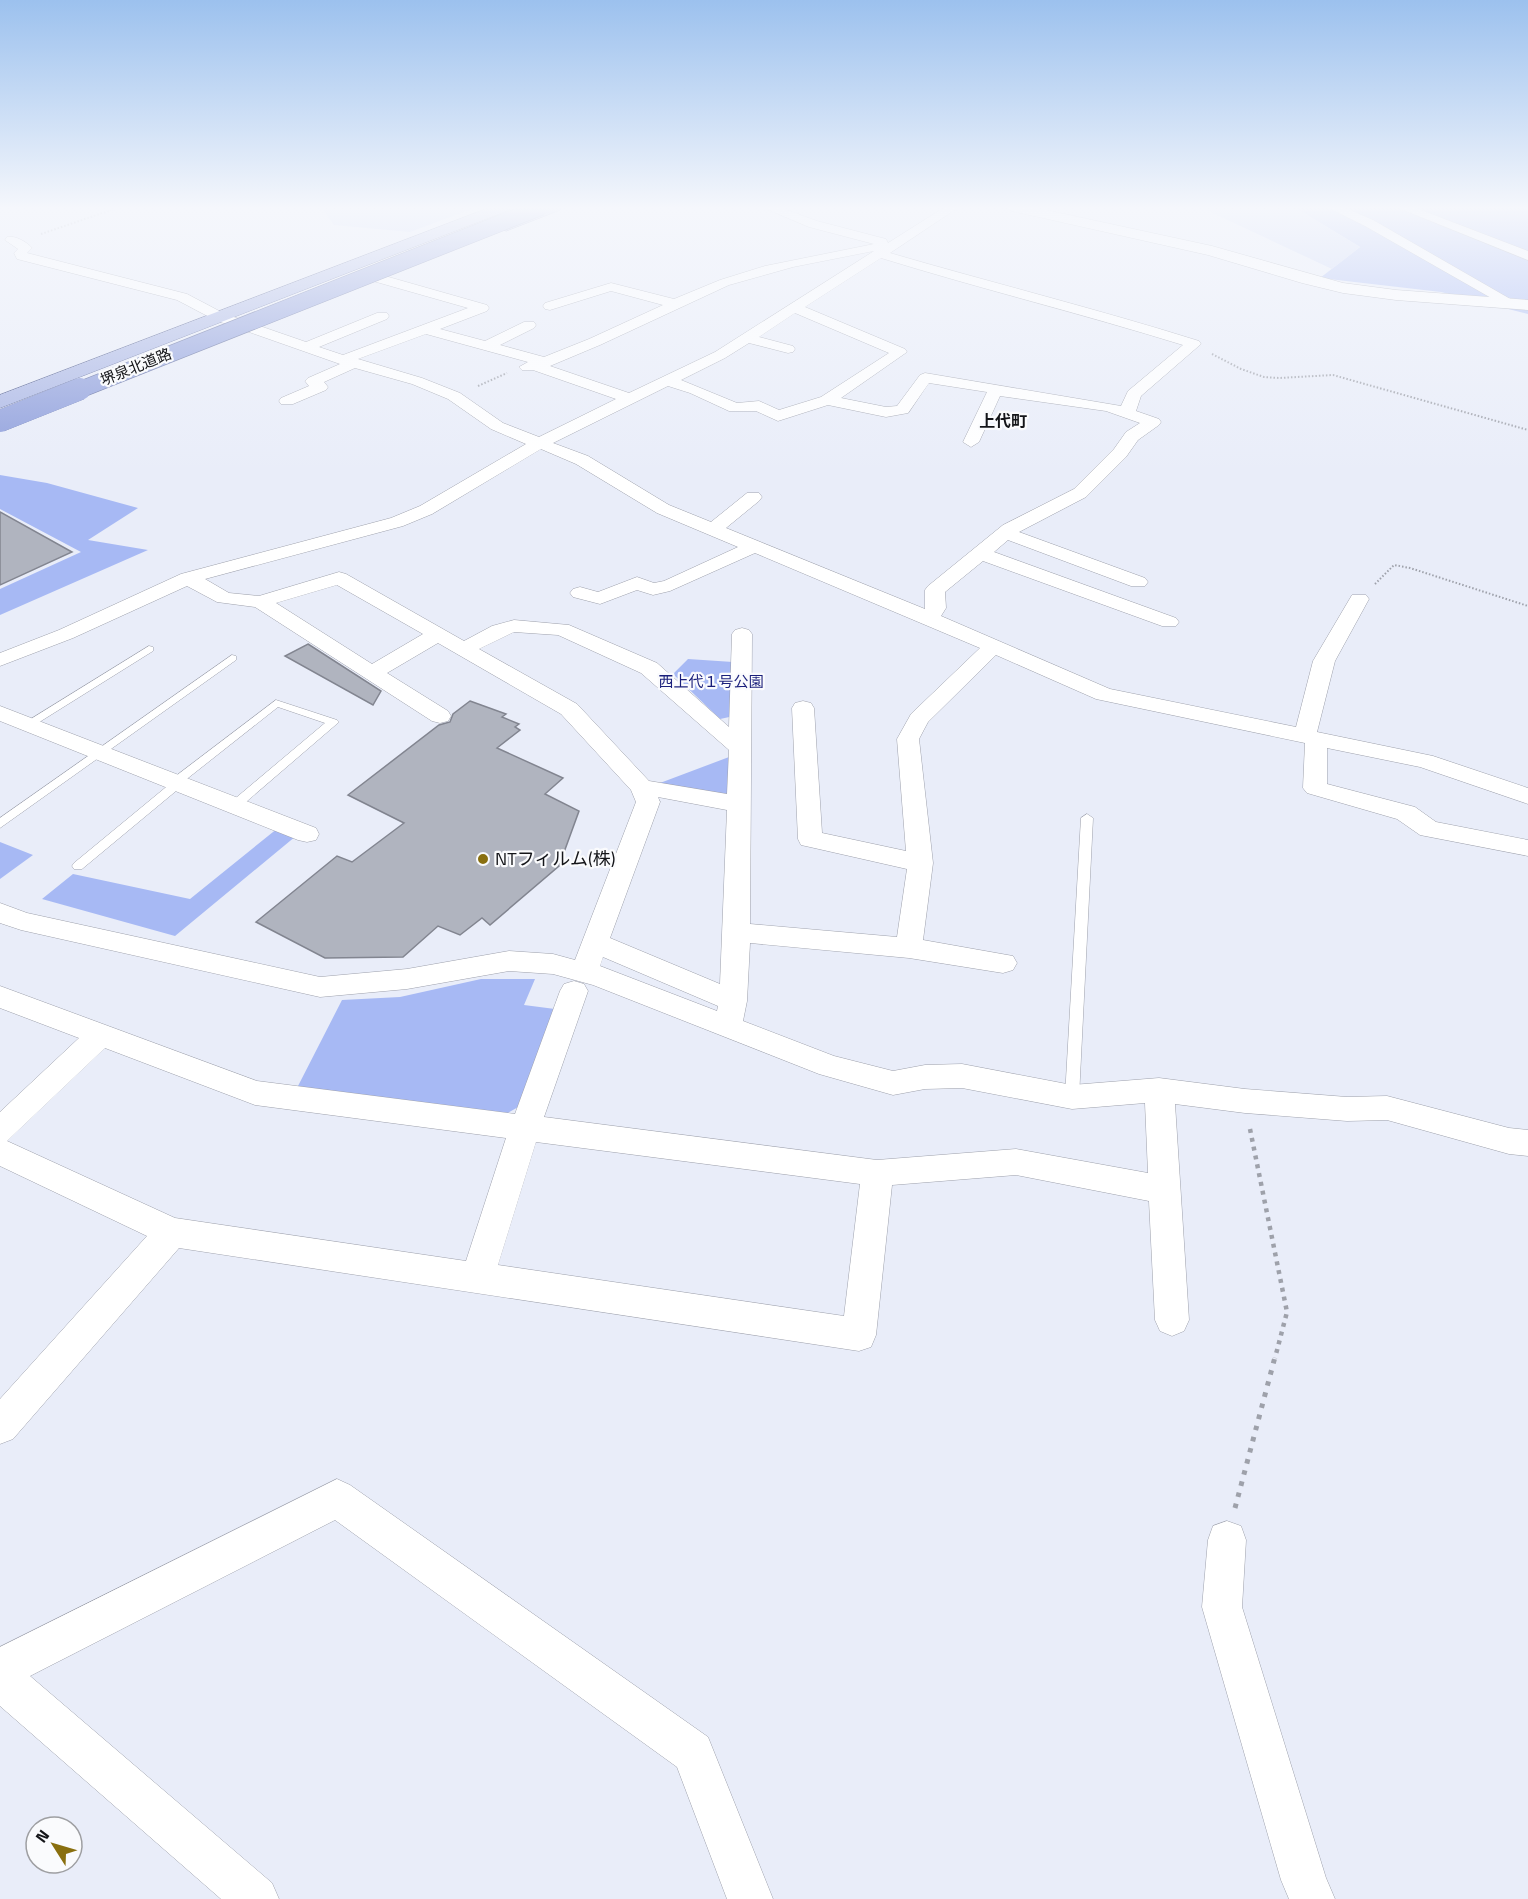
<svg xmlns="http://www.w3.org/2000/svg" width="1528" height="1899" viewBox="0 0 1528 1899" font-family="'Titillium Web','Noto Sans JP',sans-serif">
<style>
.green{fill:#a7b9f4}
.water{fill:#cad5f6}
.building{fill:#b0b4bf;stroke:#828590;stroke-width:1.5}
.lines{fill:none;stroke-linecap:round;stroke-linejoin:round}
.service-casing{stroke:#9ea1ac;stroke-width:1}
.minor-casing{stroke:#9ea1ac;stroke-width:1}
.tertiary-casing{stroke:#9ea1ac;stroke-width:1}
.primary-casing{stroke:#525f92;stroke-width:1}
.path-far2{stroke:#9ea1aa;stroke-width:2;stroke-dasharray:1.5 2;stroke-linecap:butt}
.path-far1{stroke:#9ea1aa;stroke-width:4.5;stroke-dasharray:4 5;stroke-linecap:butt}
.path{stroke:#9ea1aa;stroke-width:5;stroke-dasharray:4.5 7;stroke-linecap:butt}
.service{fill:#fff;fill-rule:evenodd}
.minor{fill:#fff;fill-rule:evenodd}
.tertiary{fill:#fff;fill-rule:evenodd}
.primary{fill:#abb7e5;fill-rule:evenodd}
.trunk-bridge-far1-casing{stroke:#525f92;stroke-width:17;stroke-linecap:butt}
.trunk-bridge-casing{stroke:#525f92;stroke-width:22;stroke-linecap:butt}
.trunk-bridge-far1{stroke:#8f9fdc;stroke-width:16}
.trunk-bridge{stroke:#8f9fdc;stroke-width:22}
.poi-dot{fill:#896f0f;stroke:#fafbfd;stroke-width:2}
.labels{text-anchor:middle;stroke-width:4.5;stroke-linejoin:round;paint-order:stroke}
.far-street-label{font-size:15px;fill:#141519;stroke:#fafbfd}
.far-park-label{font-size:15px;fill:#1a1f7b;stroke:#fafbfd}
.far-neighbourhood-label{font-size:16px;font-weight:bold;fill:#141519;stroke:#fafbfd}
.poi-label{font-size:18px;fill:#141519;stroke:#fafbfd;text-anchor:start}
</style>
<rect width="100%" height="100%" fill="#e9edf9"/>
<path class="green" d="M1294,207H1519L1528,210V314L1441,292L1320,278L1360,247Z
M0,475L47,483L138,508L88,540L148,550L0,615V589L81,552L0,509Z
M688,659L733,662L734,716L720,719L673,674Z
M737,754L734,799L660,783Z
M278,828L296,836L175,936L42,899L73,874L190,899Z
M0,842L33,855L0,879Z
M481,979H535L524,1005L555,1009L520,1106L506,1114L297,1088L342,1000L400,997Z"/>
<path class="water" d="M321,207H461L469,210L410,232L334,225Z
M1200,207H1294L1360,247L1332,269Z"/>
<path class="building" d="M0,512L72,552L0,585Z
M308,644L381,691L373,705L285,656Z
M470,701L506,714L502,717L519,724L515,727L520,730L497,748L563,778L545,794L579,811L559,866L490,925L482,918L460,935L438,926L403,957L325,958L256,922L337,856L352,862L404,823L348,795L439,725L450,722L453,714Z"/>
<g class="lines">
<g class="service-casing">
<path id="service" d="M149,646L153,647V651L33,726H25L23,724Z
M232,655L236,656V660L0,828V818Z
M276,700L337,720L339,722L239,808H231L229,805L231,802L325,723L278,707L183,782L182,786L82,869H74L72,866L74,863L171,783L172,779Z
M1087,814L1093,818L1079,1097L1077,1101L1072,1103L1067,1101L1065,1097L1081,818Z"/>
</g>
<g class="minor-casing">
<path id="minor" d="M762,207H779L817,221L886,239L888,243L945,207H959L890,253C993,283 1097,309 1199,341L1201,344L1141,396L1136,411L1159,419L1161,422L1159,425L1138,440L1126,457L1086,497L1019,532L1145,578L1148,582L1145,586H1131L1008,540L994,552L1176,618L1179,622L1176,626H1162L983,561L945,592L946,608L941,616L1110,689L1296,727L1313,661L1352,595H1366L1369,599L1335,661L1317,732L1433,756L1528,788V804L1420,767L1327,748V784L1415,807L1436,822L1528,840V856L1420,835L1397,819L1307,793L1303,788L1305,743L1096,699L996,655L928,722L919,739L933,863L923,940L1013,956L1017,963L1013,970L1003,973L909,958L750,943L747,1001L743,1021L834,1056L893,1071L925,1065L962,1064L1072,1085L1159,1078L1245,1089L1347,1097L1387,1096L1509,1128L1528,1130V1156L1509,1154L1387,1120L1347,1121L1245,1113L1175,1104L1189,1320L1184,1331L1172,1336L1160,1331L1155,1320L1149,1201L1016,1175L892,1185L876,1335L871,1347L859,1351L179,1248L13,1439L0,1444V1399L147,1236L0,1166V1112L79,1038L0,1008V986L257,1081L515,1114L560,991L564,984L574,981L584,984L588,991L544,1117L877,1160L1016,1149L1148,1173L1145,1103L1072,1109L962,1088L925,1089L893,1095L819,1074L593,985L553,974L509,971L407,989L320,997L21,930L0,923V903L27,913L320,977L407,969L509,951L553,954L575,960L636,802L631,790L561,714L438,643L387,673L448,711L451,716L448,721L440,723L432,721L255,607L217,602L187,586L73,638L0,666V653L59,630L181,574L391,518L420,506L526,444L491,429L448,399L412,384L355,368L324,382L328,387L326,390L293,404H281L279,401L281,398L309,386L305,381L308,378L340,364L215,320L177,300L17,259L14,253L18,249L5,240L7,237C15,235 27,242 32,248L27,253L187,294L225,314L306,342L377,313H387L389,316L387,319L319,347L343,355L468,308L373,281L371,278L373,275L378,274L487,305L489,308L487,311L440,329L485,341L524,322H534L536,325L534,328L500,345L544,357L589,339L663,305L611,291L550,310L545,309L543,306L545,303L611,283L674,299L720,280L765,266L874,244L809,227ZM874,251L715,352L629,393L550,366L600,345L729,285L793,267ZM881,258C981,289 1083,314 1183,345L1128,391L1121,406L925,373L920,375L897,406L886,407L841,398L907,352L905,349L805,307ZM795,313L889,353L821,397L779,410L759,401L737,403L681,380L725,358L749,343L788,353L793,352L795,349L793,346L759,337ZM426,334L528,362L519,367L522,370H533L616,399L539,437L503,423L460,393L422,378L358,359ZM929,383L987,392L963,442L971,447L979,442L1000,396L1106,411L1140,423L1126,432L1114,449L1074,489L1003,525L928,586L925,590V609L726,528L759,501L762,497L759,493H747L711,522L669,505L588,456L553,443L668,386L690,393L729,411H756L778,421L828,405L886,417L908,413ZM541,449L576,464L657,513L738,547L664,581L654,583L637,577L598,592L580,587L573,589L570,593L573,597L600,604L637,590L653,595L670,591L755,553L980,648L911,714L897,739L906,851L822,833L814,708L811,703L803,701L795,703L792,708L798,839L801,845L810,847L907,869L897,937L750,924L752,634L749,630L742,628L735,630L732,634L729,727L657,663L569,625L514,620L492,626L464,641L346,574L339,572L259,596L229,593L205,579L403,526L432,514ZM337,585L423,634L372,664L276,603ZM514,632L558,635L641,673L729,750L727,794L649,781L577,704L479,649ZM658,797L727,810L720,984L610,938L660,802ZM603,957L718,1006L717,1011L600,966ZM105,1048L255,1105L506,1138L466,1261L175,1218L7,1141ZM536,1142L860,1184L844,1316L498,1265Z
M1327,207H1343L1373,220L1519,304L1512,308L1507,307L1365,226Z
M1396,207H1413L1528,251V260Z
M0,706L316,828L319,834L316,840L307,842L298,840L0,721Z
M337,1479L350,1485L708,1737L773,1899H727L677,1767L335,1520L30,1676L272,1883L279,1899H221L0,1706V1647Z
M1227,1521L1241,1526L1246,1540L1242,1607L1326,1878L1335,1899H1289L1281,1880L1202,1607L1208,1540L1213,1526Z"/>
</g>
<g class="tertiary-casing">
<path id="tertiary" d="M1005,207H1032L1212,246L1343,283L1396,290L1528,300V310L1396,300L1343,293L1302,283L1208,255L1012,211Z"/>
</g>
<g class="primary-casing">
<path id="primary" d="M491,207H511L509,210L0,408V395Z
M542,207H562L560,210L511,229L506,231L498,226L501,223Z"/>
</g>
<path class="path-far2" d="M41,234L120,207
M1212,354L1241,369L1264,377L1279,378L1333,375L1528,430
M478,386L507,373
M1375,584L1394,565L1410,568L1528,606"/>
<path class="path-far1" d="M1250,1129L1287,1312L1275,1358"/>
<path class="path" d="M1235,1508L1275,1357"/>
<use href="#service" class="service"/>
<use href="#minor" class="minor"/>
<use href="#tertiary" class="tertiary"/>
<use href="#primary" class="primary"/>
<g class="trunk-bridge-far1-casing">
<path id="trunk-bridge-far1" d="M77,391L541,207"/>
</g>
<g class="trunk-bridge-casing">
<path id="trunk-bridge" d="M0,421L80,389"/>
</g>
<use href="#trunk-bridge-far1" class="trunk-bridge-far1"/>
<use href="#trunk-bridge" class="trunk-bridge"/>
</g>
<linearGradient id="sky" x2="0" y2="1"><stop stop-color="#9cc1ee"/><stop offset="0.44" stop-color="#f5f7fc"/><stop offset="1" stop-color="#f5f7fc" stop-opacity="0"/></linearGradient>
<rect width="1528" height="473" fill="url(#sky)"/>
<circle class="poi-dot" cx="483" cy="859" r="6"/>
<g class="labels">
<g class="far-street-label">
<text transform="translate(136 367) rotate(-22)" y="5">堺泉北道路</text>
</g>
<g class="far-park-label">
<text x="711" y="687">西上代１号公園</text>
</g>
<g class="far-neighbourhood-label">
<text x="1003" y="427">上代町</text>
</g>
<g class="poi-label">
<text x="495" y="865">NTフィルム(株)</text>
</g>
</g>
<g transform="translate(54 1845) rotate(307)"><circle r="28" fill="#fafbfd" stroke="#9e9fa2" stroke-width="1.5"/>
<path d="M0-4.5L10 22L0 15L-10 22Z" fill="#896f0f"/>
<text y="-9" font-size="16" font-weight="bold" text-anchor="middle" fill="#141519">N</text>
</g>
</svg>
